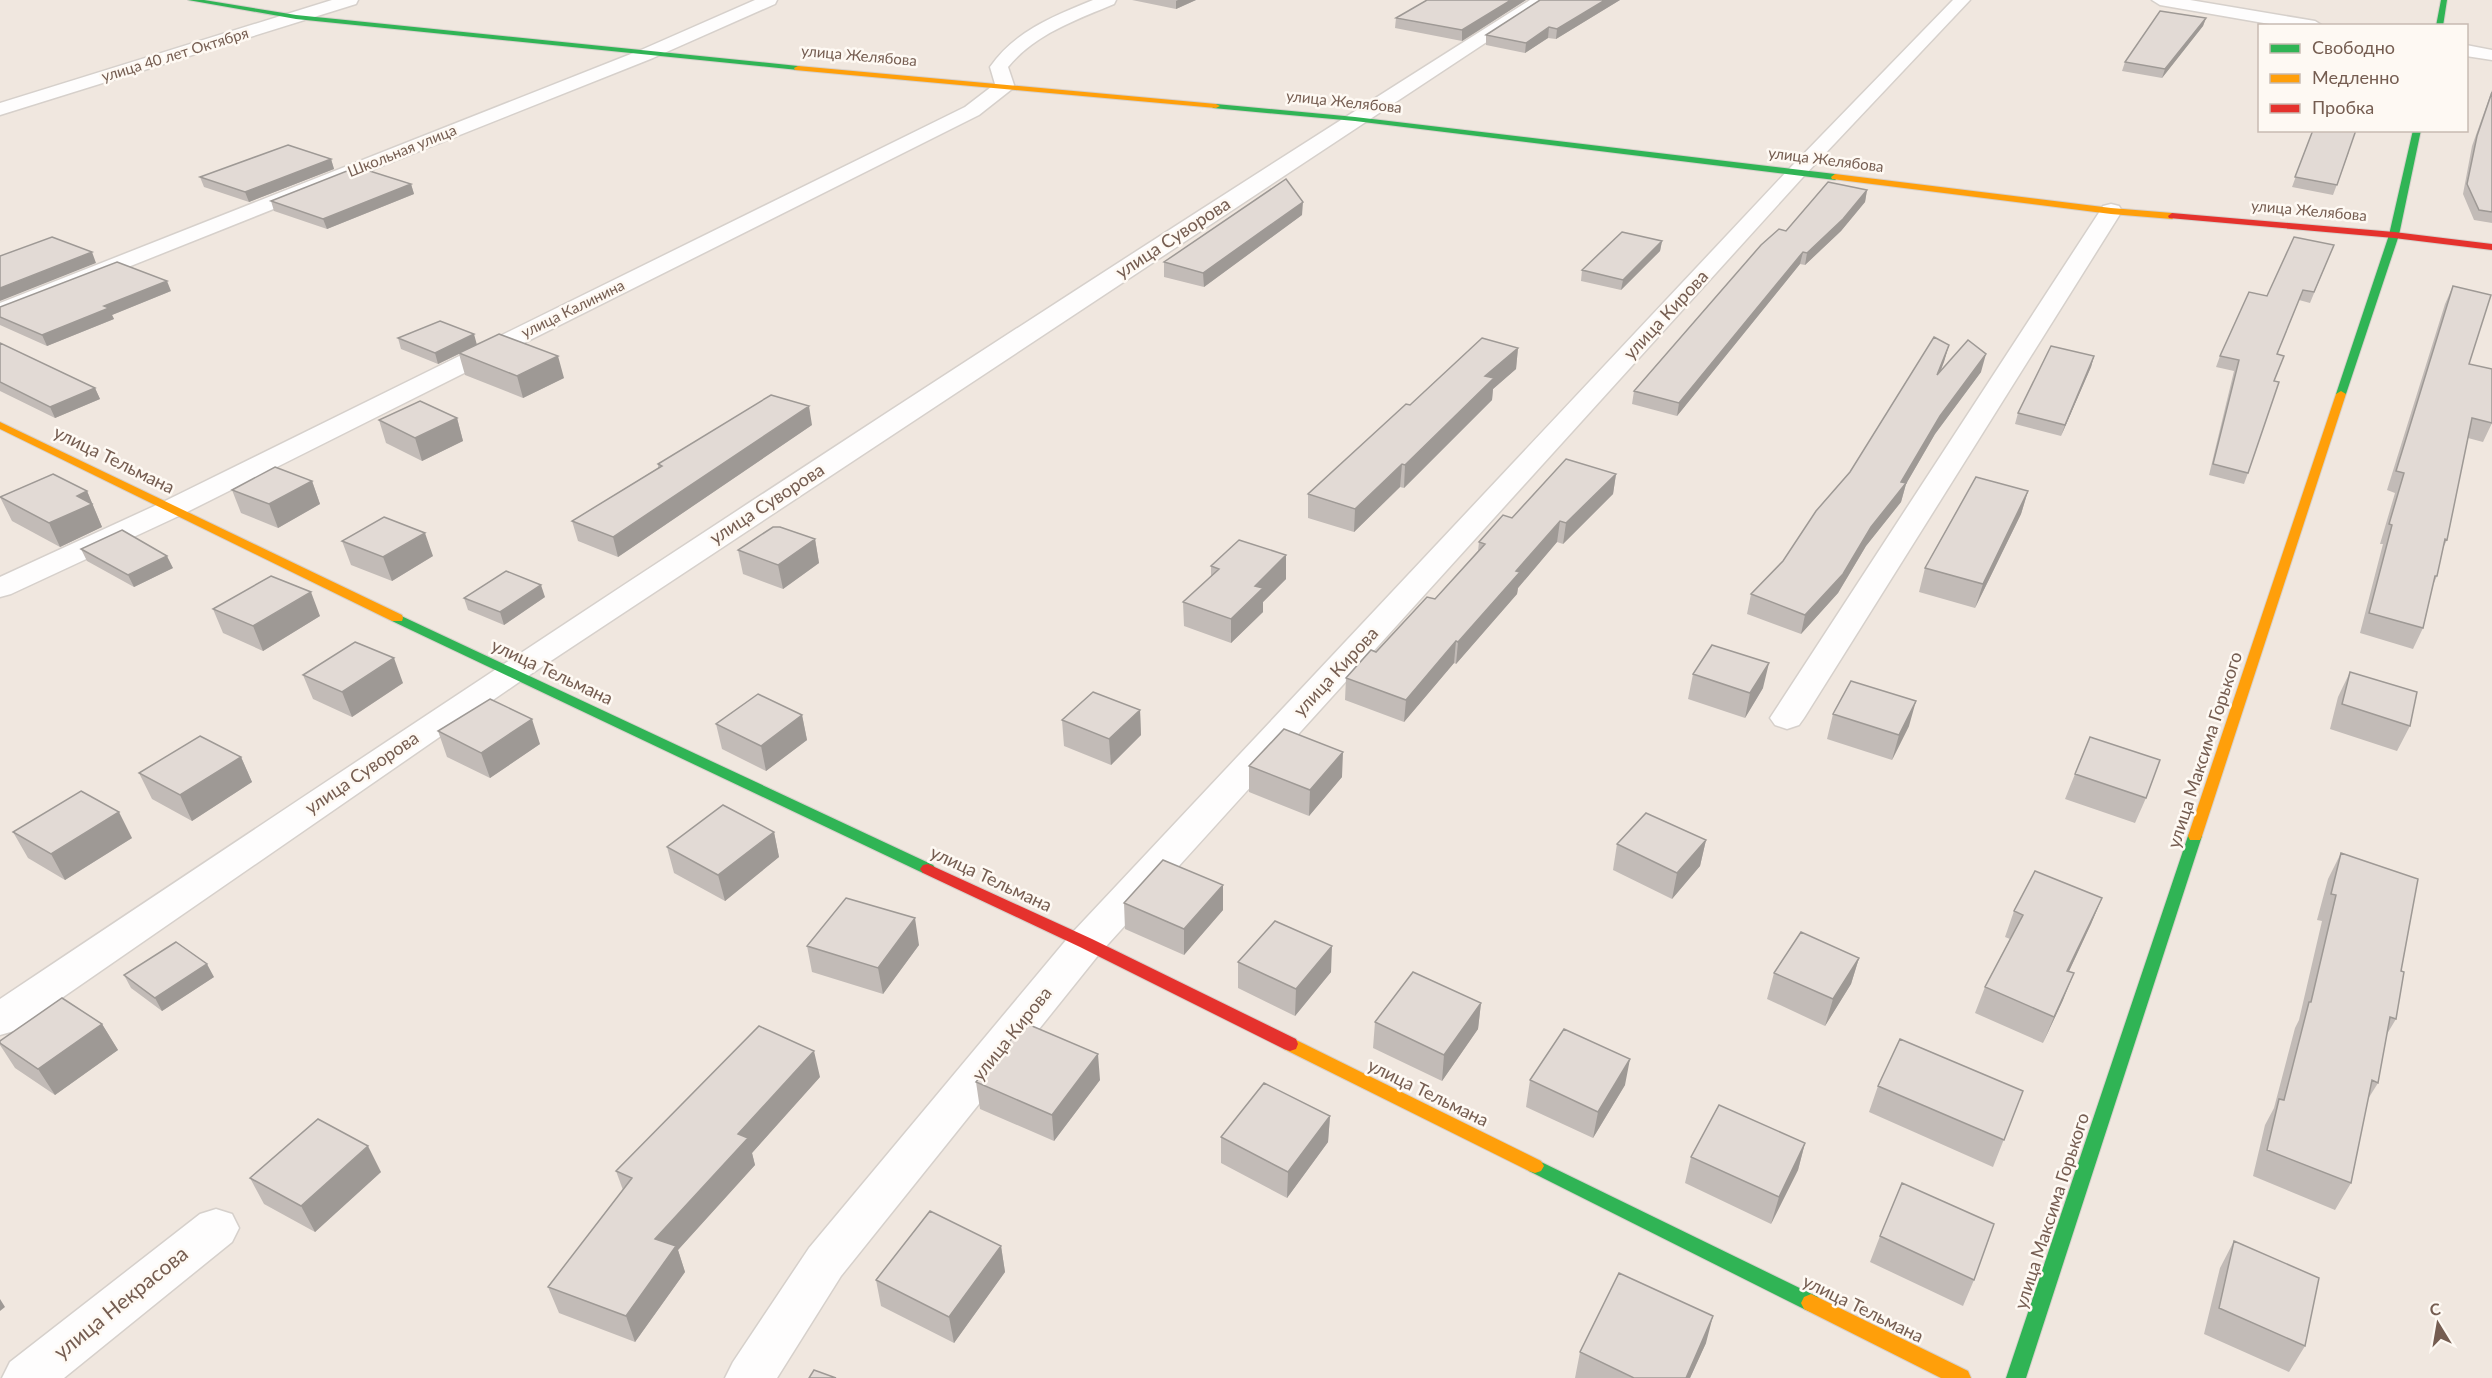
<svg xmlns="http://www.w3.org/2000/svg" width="2492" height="1378" viewBox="0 0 2492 1378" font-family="Lato,sans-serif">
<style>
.residential{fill:#f0e7df;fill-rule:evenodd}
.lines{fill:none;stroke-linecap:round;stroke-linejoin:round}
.street-casing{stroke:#d6d0cb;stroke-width:3}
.fast-casing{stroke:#d6d0cb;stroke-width:2}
.slow-casing{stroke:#d6d0cb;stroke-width:2}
.jam-casing{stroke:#d6d0cb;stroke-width:2}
.street{fill:#fefdfd;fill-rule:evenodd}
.fast{fill:#30b455;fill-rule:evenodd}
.slow{fill:#ff9f0a;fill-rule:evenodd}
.jam{fill:#e5322d;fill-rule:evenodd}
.wall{fill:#c2bbb7}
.shaded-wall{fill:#9e9995}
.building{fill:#e2dad5;stroke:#9e9995;stroke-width:1.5}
.labels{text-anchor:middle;stroke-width:5;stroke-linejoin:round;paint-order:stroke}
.far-street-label{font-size:15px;fill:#755d51;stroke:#fef9f3}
.street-label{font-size:18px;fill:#755d51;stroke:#fef9f3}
.near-street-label{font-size:21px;fill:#755d51;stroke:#fef9f3}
</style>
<rect width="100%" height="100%" fill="#f8f4f0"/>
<path class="residential" d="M0,0H2492V1378H0ZM2260,26H2466V130H2260Z"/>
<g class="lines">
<g class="street-casing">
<path id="street" d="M332,0H358L356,4L0,115V103Z
M755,0H777L775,4L653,58L0,318V303L641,50Z
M1093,0H1116L1114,4C1076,20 1035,34 1008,67L1014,85L1012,89L979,115L183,514L11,594L0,597V577L163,502L965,107L995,84L990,67C1015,31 1054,16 1093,0Z
M1530,0H1550L522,680L14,1031L0,1035V999C506,661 1015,325 1530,0Z
M1953,0H1970L1803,177L1100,953L841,1276L777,1378H725L733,1362L809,1248L1072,933L1789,169Z
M2152,0H2190L2315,21L2323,26H2281L2160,5Z
M2466,45L2492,50V60L2466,56Z
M2111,204L2119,206L2122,211L1804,718L1799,725L1787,729L1775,725L1770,718L2100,211L2103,206Z
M216,1209L232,1214L239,1228L232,1242L64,1378H2L10,1362L200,1214Z"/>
</g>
<g class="fast-casing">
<path id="fast" d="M188,0H204L296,15L798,66L802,68L798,70L296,19Z
M2441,0H2447L2443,26H2436Z
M1216,104L1355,117L1835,174L1839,177L1835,180L1355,121L1213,108L1212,106Z
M2413,130H2421L2399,235L2346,394L2341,397L2337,396L2336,394L2389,235Z
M397,614L933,865L936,869L933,873H923L392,621L391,618Z
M2195,831L2200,832L2202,836L2026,1378H2006L2188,836L2190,832Z
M1535,1159L1818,1297L1821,1303L1818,1309L1811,1312L1804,1309L1529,1171L1526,1166L1529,1161Z"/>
</g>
<g class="slow-casing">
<path id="slow" d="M798,66L1216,104L1220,106L1216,108L795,70L794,68Z
M1835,174L2111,208L2172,213L2176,216L2172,219L2111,214L1832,179L1831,177Z
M2341,391L2346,394L2202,836L2200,840H2190L2188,836L2336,394Z
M0,422L402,615L403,618L402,621H392L0,429Z
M1290,1037L1541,1161L1544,1166L1541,1171L1535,1173L1529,1171L1284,1049L1282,1044L1284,1039Z
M1811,1294L1968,1371L1971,1378H1941L1804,1309L1801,1303L1804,1297Z"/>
</g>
<g class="jam-casing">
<path id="jam" d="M2172,213L2394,232L2492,244V250L2394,238L2169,218L2168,216Z
M928,864L1092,939L1296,1039L1298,1044L1296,1049L1290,1051L1284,1049L1080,947L923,873L920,869L923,865Z"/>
</g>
<use href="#street" class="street"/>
<use href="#fast" class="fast"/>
<use href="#slow" class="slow"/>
<use href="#jam" class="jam"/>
</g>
<path class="wall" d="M1132,0H1196L1176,9Z
M1427,0H1526L1462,41L1395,28L1396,18Z
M1540,0H1620L1556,39L1548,38L1525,53L1486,45V35Z
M2206,18L2203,26L2162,78L2122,71L2125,62Z
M2492,90V223L2474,220L2463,194L2472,146Z
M2313,130L2349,152L2333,195L2292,187Z
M331,159L334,169L249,202L204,187L200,177Z
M411,184L414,194L327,229L274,211L271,201Z
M1867,190L1865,202L1841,231L1805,265L1800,264L1677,416L1632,404L1634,391L1786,231Z
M1302,215L1204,287L1164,277V262Z
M1662,241L1660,251L1621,290L1581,281L1582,270Z
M2334,245L2310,303L2299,300L2277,354L2274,381L2248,473L2244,484L2209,475L2234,371L2216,367L2220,356Z
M2453,286L2469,364L2492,423L2483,442L2468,438L2447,540L2443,548L2437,576L2433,585L2423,628L2413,649L2360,633L2383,544H2380L2395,493L2387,490L2445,304Z
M171,291L112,315L114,319L47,346L0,325V307Z
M398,338L477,344L564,378L523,398L465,375L459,354L438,364L401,349Z
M0,343L95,388L100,399L55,418L0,391Z
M1949,345L1941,370L1981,372L1935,434L1906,484L1901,502L1866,546L1838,593L1801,634L1747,614L1751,594L1783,561L1850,472Z
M1518,348L1516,369L1493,389L1492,400L1404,488L1400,487L1354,532L1308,518V494L1410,405Z
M2094,356L2091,367L2061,436L2015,424L2018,413Z
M457,418L463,441L422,461L386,443L379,420Z
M812,425L618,557L578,541L572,521L658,468V464Z
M1616,474L1613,494L1563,544L1557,542L1518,588L1517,594L1456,664L1454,663L1404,722L1345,700L1346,678L1376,652L1435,599L1478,551L1479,542Z
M312,481L320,504L278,528L241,513L232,490Z
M87,491L102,527L60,547L12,521L0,497Z
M2028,491L2021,514L1975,608L1919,592L1925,568Z
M815,539L819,563L783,589L743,574L738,550Z
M342,541L433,556L392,581L351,565Z
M81,549L173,568L134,587L87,561Z
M1211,566L1286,579L1263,602V612L1231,643L1184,626L1183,602L1211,576Z
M545,597L504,625L468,610L464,598Z
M213,609L320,616L263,651L223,633Z
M2350,672L2410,726L2397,751L2330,729L2338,697Z
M1693,674L1763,688L1745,718L1688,699Z
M303,675L403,683L352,717L313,699Z
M1140,710L1141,735L1111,765L1064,746L1062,720Z
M1833,714L1909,726L1892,760L1827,739Z
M802,715L807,740L766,771L722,749L716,724Z
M438,731L540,744L490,778L447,757Z
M241,757L252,782L192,821L152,799L139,773Z
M1249,766L1342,777L1309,816L1249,792Z
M2075,774L2146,798L2135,823L2065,799Z
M13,832L132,838L65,880L28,858Z
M774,832L779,857L725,901L674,873L667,847Z
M1706,840L1700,866L1672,899L1613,870L1617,844Z
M2341,853L2401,971L2396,1019L2387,1034L2378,1083L2368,1099L2351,1183L2335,1210L2253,1176L2265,1125L2274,1108L2295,1028L2299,1020L2322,921L2317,920L2328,879Z
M2102,898L2091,924L2069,971L2063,1000L2043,1043L1975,1013L1985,987L2010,939L2005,937L2014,911Z
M1124,903L1223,910L1184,955L1125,929Z
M919,945L883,994L812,972L807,946Z
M1859,958L1851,984L1825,1026L1767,999L1774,973Z
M1238,962L1331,972L1295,1016L1238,988Z
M124,975L214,977L162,1011L131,988Z
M1481,1003L1478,1029L1442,1081L1373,1048L1375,1022Z
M102,1024L118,1050L55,1095L15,1068L0,1045V1041Z
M820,1077L752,1153L755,1165L678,1250L685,1272L635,1342L559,1313L548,1287L623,1190L616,1171Z
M1100,1080L1054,1141L980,1109L976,1082Z
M1530,1080L1625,1085L1593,1138L1526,1107Z
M1878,1086L2023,1091L1993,1167L1869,1112Z
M1330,1116L1328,1142L1287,1198L1221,1163V1137Z
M1805,1143L1798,1170L1771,1224L1685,1183L1691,1157Z
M381,1172L315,1232L264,1204L250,1178Z
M1880,1236L1974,1280L1963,1306L1870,1262Z
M2234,1241L2305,1346L2289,1372L2204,1334L2220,1268Z
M1001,1246L1005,1272L954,1343L881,1306L876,1280Z
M1706,1343L1690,1378H1575L1580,1352Z"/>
<path class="shaded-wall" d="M1178,0H1196L1176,9V1Z
M1511,0H1526L1462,41V30Z
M1605,0H1620L1556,39L1557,29Z
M2206,18L2203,26L2162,78L2165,69Z
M1549,27L1548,38L1525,53L1526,43Z
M331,159L334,169L249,202L245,192Z
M411,184L414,194L327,229L323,219Z
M1867,190L1865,202L1841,231L1805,265L1807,253Z
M1303,202L1302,215L1204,287L1203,273Z
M1662,241L1660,251L1621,290L1623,280Z
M92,252L96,263L0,301V288Z
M1803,252L1800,264L1677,416L1679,403Z
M167,281L171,291L112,315L114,319L47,346L42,335L104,306Z
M474,334L477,345L438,364L435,353Z
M1949,345L1944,362L1932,392L1937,375Z
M1518,348L1516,369L1493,389L1492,400L1404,488L1405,465L1485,376Z
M1986,354L1981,372L1935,434L1906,484L1901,502L1866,546L1838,593L1801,634L1805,615L1871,527L1901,482L1940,416Z
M558,356L564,378L523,398L517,376Z
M2094,356L2091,367L2061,436L2065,425Z
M95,388L100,399L55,418L50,407Z
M809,406L812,425L618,557L613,537Z
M457,418L463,441L422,461L415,438Z
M1402,464L1400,487L1354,532L1355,509Z
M1616,474L1613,494L1563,544L1566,523Z
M312,481L320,504L278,528L269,504Z
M87,491L102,527L60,547L49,523L77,496Z
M2028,491L2021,514L1975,608L1983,584Z
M1560,521L1557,542L1518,588L1517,594L1456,664L1458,642L1516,571Z
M425,533L433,556L392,581L383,557Z
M815,539L819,563L783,589L778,565Z
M1286,555V579L1263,602V612L1231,643V619L1255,586Z
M167,556L173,568L134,587L128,575Z
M541,585L545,597L504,625L500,612Z
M311,592L320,616L263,651L253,626Z
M1456,641L1454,663L1404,722L1406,700Z
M394,658L403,683L352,717L342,692Z
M1769,663L1763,688L1745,718L1750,693Z
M1916,701L1909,726L1892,760L1899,735Z
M1140,710L1141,735L1111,765L1109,739Z
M802,715L807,740L766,771L761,746Z
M532,719L540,744L490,778L481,753Z
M1343,752L1342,777L1309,816L1310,790Z
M241,757L252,782L192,821L180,795Z
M119,812L132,838L65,880L51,854Z
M774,832L779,857L725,901L718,875Z
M1706,840L1700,866L1672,899L1677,873Z
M1223,885V910L1184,955V929Z
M2102,898L2091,924L2057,997L2067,971Z
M915,918L919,945L883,994L878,968Z
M1332,946L1331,972L1295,1016L1296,989Z
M1859,958L1851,984L1825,1026L1833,999Z
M207,964L214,977L162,1011L155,998Z
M2074,973L2063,1000L2043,1043L2054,1017Z
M1481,1003L1478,1029L1442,1081L1444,1055Z
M102,1024L118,1050L55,1095L38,1069Z
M814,1051L820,1077L752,1153L755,1165L678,1250L685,1272L635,1342L626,1316L655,1239L738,1134Z
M1098,1054L1100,1080L1054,1141L1052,1115Z
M1630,1059L1625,1085L1593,1138L1598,1112Z
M1330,1116L1328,1142L1287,1198L1288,1172Z
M1805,1143L1798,1170L1771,1224L1779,1197Z
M368,1146L381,1172L315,1232L301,1206Z
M1001,1246L1005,1272L954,1343L949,1317Z
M0,1299L5,1307L0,1311Z
M1713,1316L1706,1343L1690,1378H1686Z"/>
<path class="building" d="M1427,0H1511L1462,30L1396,18Z
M1540,0H1605L1557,29L1549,27L1526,43L1486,35Z
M2160,11L2206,18L2165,69L2125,62Z
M2492,92V212L2479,210L2467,184L2477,136Z
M2313,130H2356L2337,185L2295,177Z
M288,145L331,159L245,192L200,177Z
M357,167L411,184L323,219L271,201Z
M1286,179L1303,202L1203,273L1164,262Z
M1828,182L1867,190L1843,219L1807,253L1803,252L1679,403L1634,391L1761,245L1779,229L1786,231Z
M1622,232L1662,241L1623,280L1582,270Z
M52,237L92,252L0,288V256Z
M2294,237L2334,245L2314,292L2303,290L2277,354L2284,356L2274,381L2279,382L2248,473L2213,464L2239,360L2220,356L2249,292L2267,296Z
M117,262L167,281L104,306L109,308L42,335L0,317V307Z
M2453,286L2491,295L2469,364L2492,369V423L2472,418L2447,540L2445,539L2437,576H2435L2423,628L2369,613L2392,525L2389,524L2404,473L2396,471Z
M440,321L474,334L435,353L398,338Z
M499,334L558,356L517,376L459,353Z
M1934,337L1949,345L1937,375L1968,340L1986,354L1940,416L1901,482L1906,483L1871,527L1843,574L1805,615L1751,594L1783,561L1816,511L1850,472Z
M1482,338L1518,348L1485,376L1494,378L1405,465L1402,464L1355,509L1308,494L1406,404L1410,405Z
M0,343L95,388L50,407L0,382Z
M2051,346L2094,356L2065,425L2018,413Z
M771,395L809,406L613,537L572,521L662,466L658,464Z
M420,401L457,418L415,438L379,420Z
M1566,459L1616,474L1566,523L1560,521L1516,571L1520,572L1458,642L1456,641L1406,700L1346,678L1371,650L1376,652L1427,597L1435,599L1485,544L1479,542L1503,515L1512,518Z
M275,467L312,481L269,504L232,490Z
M53,474L87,491L77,496L92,504L49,523L0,497Z
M1976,477L2028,491L1983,584L1925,568Z
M384,517L425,533L383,557L342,541Z
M773,527H780L815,539L778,565L738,550Z
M122,530L167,556L128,575L81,549Z
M1239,540L1286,555L1255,586L1263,588L1231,619L1183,602L1219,569L1211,566Z
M506,571L541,585L500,612L464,598Z
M271,576L311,592L253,626L213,609Z
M355,642L394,658L342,692L303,675Z
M1712,645L1769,663L1750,693L1693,674Z
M2350,672L2417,692L2410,726L2342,704Z
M1851,681L1916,701L1899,735L1833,714Z
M1093,692L1140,710L1109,739L1062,720Z
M758,694L802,715L761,746L716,724Z
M490,699L532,719L481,753L438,731Z
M1284,729L1343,752L1310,790L1249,766Z
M200,736L241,757L180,795L139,773Z
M2090,737L2160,760L2146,798L2075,774Z
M81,791L119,812L51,854L13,832Z
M723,805L774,832L718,875L667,847Z
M1646,813L1706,840L1677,873L1617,844Z
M2341,853L2418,879L2401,971L2404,972L2396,1019L2390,1017L2378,1083L2372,1080L2351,1183L2267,1150L2279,1099L2284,1100L2309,1002H2311L2336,895L2331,894Z
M1163,860L1223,885L1184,929L1124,903Z
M2035,871L2102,898L2067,971L2074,973L2054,1017L1985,987L2023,915L2014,911Z
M846,898L915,918L878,968L807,946Z
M1275,921L1332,946L1296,989L1238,962Z
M1801,932L1859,958L1833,999L1774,973Z
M176,942L207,964L155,998L124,975Z
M1413,972L1481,1003L1444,1055L1375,1022Z
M62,998L102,1024L38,1069L0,1043V1041Z
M1025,1023L1098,1054L1052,1115L976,1082Z
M759,1026L814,1051L738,1134L748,1138L655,1239L676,1246L626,1316L548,1287L632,1178L616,1171Z
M1564,1029L1630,1059L1598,1112L1530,1080Z
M1900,1039L2023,1091L2004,1140L1878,1086Z
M1264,1083L1330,1116L1288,1172L1221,1137Z
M1719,1105L1805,1143L1779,1197L1691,1157Z
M318,1119L368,1146L301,1206L250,1178Z
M1902,1183L1994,1224L1974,1280L1880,1236Z
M930,1211L1001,1246L949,1317L876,1280Z
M2234,1241L2319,1278L2305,1346L2219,1308Z
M1619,1273L1713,1316L1686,1378H1634L1580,1352Z
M814,1370L836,1378H809Z"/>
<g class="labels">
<g class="far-street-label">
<text transform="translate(175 55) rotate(-17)" y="5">улица 40 лет Октября</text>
<text transform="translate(859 56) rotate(5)" y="5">улица Желябова</text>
<text transform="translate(1344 102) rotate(6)" y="5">улица Желябова</text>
<text transform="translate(402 151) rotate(-22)" y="5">Школьная улица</text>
<text transform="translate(1826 160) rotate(7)" y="5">улица Желябова</text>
<text transform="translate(2309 211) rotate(5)" y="5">улица Желябова</text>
<text transform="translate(573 309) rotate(-26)" y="5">улица Калинина</text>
</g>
<g class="street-label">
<text transform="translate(1173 238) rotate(-33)" y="6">улица Суворова</text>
<text transform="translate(1666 315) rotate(-47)" y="6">улица Кирова</text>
<text transform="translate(114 460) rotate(26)" y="6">улица Тельмана</text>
<text transform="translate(767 504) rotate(-33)" y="6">улица Суворова</text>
<text transform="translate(552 672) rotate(25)" y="6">улица Тельмана</text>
<text transform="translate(1336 672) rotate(-47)" y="6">улица Кирова</text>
<text transform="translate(2205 750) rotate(-72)" y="6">улица Максима Горького</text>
<text transform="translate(362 773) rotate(-34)" y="6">улица Суворова</text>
<text transform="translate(991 879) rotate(25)" y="6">улица Тельмана</text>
<text transform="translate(1012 1034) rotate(-51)" y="6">улица Кирова</text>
<text transform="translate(1428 1093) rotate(26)" y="6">улица Тельмана</text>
<text transform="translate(2052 1211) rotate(-72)" y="6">улица Максима Горького</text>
<text transform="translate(1863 1309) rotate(26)" y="6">улица Тельмана</text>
</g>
<g class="near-street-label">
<text transform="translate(121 1303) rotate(-39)" y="7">улица Некрасова</text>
</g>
</g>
<rect x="2258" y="24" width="210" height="108" fill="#fef9f3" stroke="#c7bbb2" stroke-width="1.5"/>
<rect x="2270" y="44" width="30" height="9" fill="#30b455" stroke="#c7bbb2" stroke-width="1.5"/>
<text x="2312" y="54" font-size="18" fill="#755d51">Свободно</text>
<rect x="2270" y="74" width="30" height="9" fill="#ff9f0a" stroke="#c7bbb2" stroke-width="1.5"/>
<text x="2312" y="84" font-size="18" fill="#755d51">Медленно</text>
<rect x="2270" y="104" width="30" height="9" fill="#e5322d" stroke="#c7bbb2" stroke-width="1.5"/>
<text x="2312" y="114" font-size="18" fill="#755d51">Пробка</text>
<g transform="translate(2438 1324) rotate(349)" stroke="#fef9f3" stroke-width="4.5" paint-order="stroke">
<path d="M0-4.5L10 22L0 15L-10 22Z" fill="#755d51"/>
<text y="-9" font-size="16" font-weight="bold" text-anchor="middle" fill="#755d51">С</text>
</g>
</svg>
